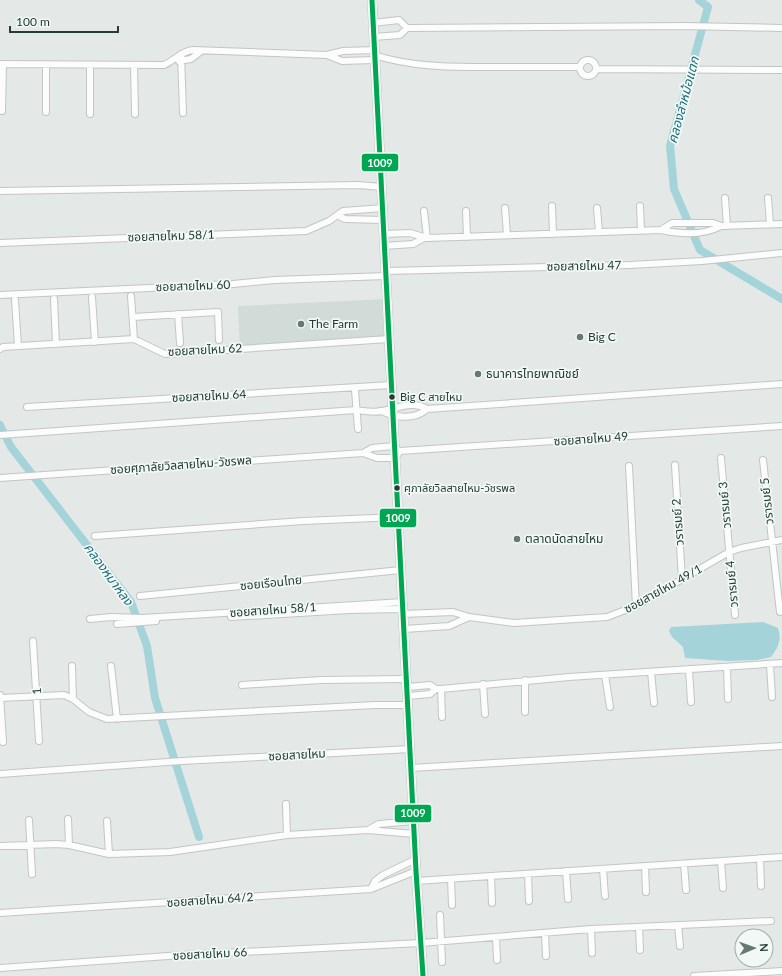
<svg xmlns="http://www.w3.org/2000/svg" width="782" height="976" viewBox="0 0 782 976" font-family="Lato,'Noto Sans Thai',sans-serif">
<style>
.built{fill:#d1dbd7}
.water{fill:#a4d3d9}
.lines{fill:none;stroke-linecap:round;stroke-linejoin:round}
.canal{stroke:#a4d3d9;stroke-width:8}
.minor-casing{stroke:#c1c6c4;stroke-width:8}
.secondary-casing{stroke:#bfc7c4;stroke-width:10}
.minor{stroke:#fbfcfb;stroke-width:6}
.secondary{stroke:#fbfcfb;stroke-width:9}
.bus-1-casing{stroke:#f2f8f5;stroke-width:8}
.bus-1{stroke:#00a651;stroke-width:5}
.poi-dot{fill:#657973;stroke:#f2f8f5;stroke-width:1.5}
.bus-dot{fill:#213d35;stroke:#f2f8f5;stroke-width:1.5}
.labels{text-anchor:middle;stroke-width:3.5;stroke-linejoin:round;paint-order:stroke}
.bus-label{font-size:11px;fill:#213d35;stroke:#f2f8f5;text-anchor:start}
.street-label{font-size:12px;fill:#213d35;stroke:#f2f8f5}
.poi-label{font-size:12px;fill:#213d35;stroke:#f2f8f5;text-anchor:start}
.water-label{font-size:13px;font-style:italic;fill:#1a6d7b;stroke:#f2f8f5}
.line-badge{stroke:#f2f8f5;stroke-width:1.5}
.badge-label{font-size:11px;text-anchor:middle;font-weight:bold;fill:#fff}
</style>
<rect width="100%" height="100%" fill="#e4e9e7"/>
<path class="built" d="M387,299L389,339L240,349L238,306Z"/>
<path class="water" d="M763,622L778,628C782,640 778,648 771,657L757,660L729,661L685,658L683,647L672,637L669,631L671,627Z"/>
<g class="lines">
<path class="canal" d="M699,0L708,7L670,146L674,189L700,250L782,299
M0,425L11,447L131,602L147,646L155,698L199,837"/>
<g class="minor-casing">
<path id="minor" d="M373,23L399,20L407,28L686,26L782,28
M373,37L400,35L407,28
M181,54L183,113
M327,55L343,51L374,50
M374,55C411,67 450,67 489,67C519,67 550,67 580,67
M580 68a8 8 0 1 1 16 0a8 8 0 1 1-16 0Z
M179,61L191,59L200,52
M0,64L164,65C174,61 181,51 193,50L327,55L342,61L374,60
M46,65V112
M90,65V114
M134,65L135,114
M596,69L782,70
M2,111L3,64
M0,191L358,185L382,187
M725,198L727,226
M768,198L770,224
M552,206L553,234
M640,206L641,230
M505,208L507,235
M597,208L599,232
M424,211L427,238
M466,211L467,237
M339,216L345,219L383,220
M661,230L672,223H713L721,226L782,224
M384,234L410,233L427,238L661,230C680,234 703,236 721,226
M0,243L306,231L329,221L343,211L383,208
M384,246L413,244L424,238
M386,271L630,265L702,261L782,253
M0,295L233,284L275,280L386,276
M131,296L134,339
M92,297L95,342
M54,299L56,344
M15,300L18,346
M178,314L180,343
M133,317L218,312L219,340
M0,349L3,347L134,339L165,354L389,339
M355,390L358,429
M27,407L391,385
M382,411C395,418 415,420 427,409
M0,435L356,410C364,411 373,413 381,411C397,409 412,400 427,409L782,384
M400,451L782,426
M363,453L372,448L394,446L397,449
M721,458L735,615
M763,460L780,612
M675,465L682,579
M629,466L636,606
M0,478L363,453L377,458H395L400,451
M95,536L303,521L398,517
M140,596L401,570
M403,614L453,612L469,617L514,623L607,617L636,606L729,552L741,548L782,540
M231,617L349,610L403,609
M90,619L111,617L142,618L403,602
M117,624L156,621
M404,629L449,626L469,617
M33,641L39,741
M770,665L772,697
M72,666L73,699
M111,666L117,719
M727,667L728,699
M689,669L691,702
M651,672L654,703
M605,675L610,707
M525,680V712
M483,684L485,714
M242,685L321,680L406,679
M407,687L430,685L436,689H441L569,677L782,663
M441,689L442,717
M0,695L3,742
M408,696L430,694L436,689
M0,698L64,695L73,699L89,712L107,719L375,705H408
M411,768L782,746
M0,774L182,761L411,749
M286,804L287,835
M68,819L69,845
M29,820L32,874
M107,821L109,854
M368,830L379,824L414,821
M0,846L56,844L69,845L109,854L170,852L287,835L368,830L414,834
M760,858L761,886
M721,861L723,888
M684,864L686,890
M645,866L646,892
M603,869L605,896
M566,871L568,899
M528,874L529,901
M491,876L492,903
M451,879L452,905
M416,881L782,857
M371,889L375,881L383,875L416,859
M0,913L371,889L416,871
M440,915L442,962
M678,925L680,946
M639,927L640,950
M591,929L592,953
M545,933L546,956
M496,937L497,960
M0,968L182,955L421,943L591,929L771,921
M694,976L782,971"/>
</g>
<g class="secondary-casing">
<path id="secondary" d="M372,0L416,871L423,976"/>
</g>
<use href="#minor" class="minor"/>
<use href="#secondary" class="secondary"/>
<g class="bus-1-casing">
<path id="bus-1" d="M372,0L416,871L423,976"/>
</g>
<use href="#bus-1" class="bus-1"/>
</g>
<g class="poi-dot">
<circle cx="301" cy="324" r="4"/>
<circle cx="580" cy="337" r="4"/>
<circle cx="478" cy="374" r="4"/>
<circle cx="517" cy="539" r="4"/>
</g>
<g class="bus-dot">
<circle cx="392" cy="397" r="3.5"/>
<circle cx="397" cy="488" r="3.5"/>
</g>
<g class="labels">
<g class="bus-label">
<text x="400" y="401">Big C สายไหม</text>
<text x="404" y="492">ศุภาลัยวิลสายไหม-วัชรพล</text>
</g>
<g class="street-label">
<text transform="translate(171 236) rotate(-2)" y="4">ซอยสายไหม 58/1</text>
<text transform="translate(584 266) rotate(-1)" y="4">ซอยสายไหม 47</text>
<text transform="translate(193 286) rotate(-2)" y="4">ซอยสายไหม 60</text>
<text transform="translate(205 350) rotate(-3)" y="4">ซอยสายไหม 62</text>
<text transform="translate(209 396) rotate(-3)" y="4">ซอยสายไหม 64</text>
<text transform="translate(591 439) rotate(-4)" y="4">ซอยสายไหม 49</text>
<text transform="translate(181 465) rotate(-4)" y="4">ซอยศุภาลัยวิลสายไหม-วัชรพล</text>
<text transform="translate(767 501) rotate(-96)" y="4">วรารมย์ 5</text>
<text transform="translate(725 505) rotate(-95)" y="4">วรารมย์ 3</text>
<text transform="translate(678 522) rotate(-94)" y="4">วรารมย์ 2</text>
<text transform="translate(271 583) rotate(-6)" y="4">ซอยเรือนไทย</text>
<text transform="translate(732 584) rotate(-95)" y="4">วรารมย์ 4</text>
<text transform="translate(663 589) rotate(-29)" y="4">ซอยสายไหม 49/1</text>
<text transform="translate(273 610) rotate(-4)" y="4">ซอยสายไหม 58/1</text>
<text transform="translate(37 691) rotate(-94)" y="4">1</text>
<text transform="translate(297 755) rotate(-3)" y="4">ซอยสายไหม</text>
<text transform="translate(210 900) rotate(-4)" y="4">ซอยสายไหม 64/2</text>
<text transform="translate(210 954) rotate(-3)" y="4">ซอยสายไหม 66</text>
</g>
<g class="poi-label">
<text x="309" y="328">The Farm</text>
<text x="588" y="341">Big C</text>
<text x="486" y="378">ธนาคารไทยพาณิชย์</text>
<text x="525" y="543">ตลาดนัดสายไหม</text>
</g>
<g class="water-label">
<text transform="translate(683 100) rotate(-75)" y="5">คลองลำหม้อแตก</text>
<text transform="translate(109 574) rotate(54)" y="5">คลองหมาหลง</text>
</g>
</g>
<g class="line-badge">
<rect x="361" y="153" width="38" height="19" rx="4" fill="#00a651"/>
<rect x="379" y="508" width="38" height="20" rx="4" fill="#00a651"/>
<rect x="394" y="804" width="38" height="19" rx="4" fill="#00a651"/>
</g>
<g class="badge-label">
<text x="380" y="167">1009</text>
<text x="398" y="522">1009</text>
<text x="413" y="817">1009</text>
</g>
<g transform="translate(754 948) rotate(88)"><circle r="19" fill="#f2f8f5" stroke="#9eada8"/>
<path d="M0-3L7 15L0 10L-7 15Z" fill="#657973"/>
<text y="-6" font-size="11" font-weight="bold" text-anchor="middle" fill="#213d35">N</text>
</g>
<path d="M10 26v6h108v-6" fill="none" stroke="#213d35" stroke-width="2"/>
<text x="16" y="26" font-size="12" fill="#213d35" stroke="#f2f8f5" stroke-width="3" paint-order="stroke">100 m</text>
</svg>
